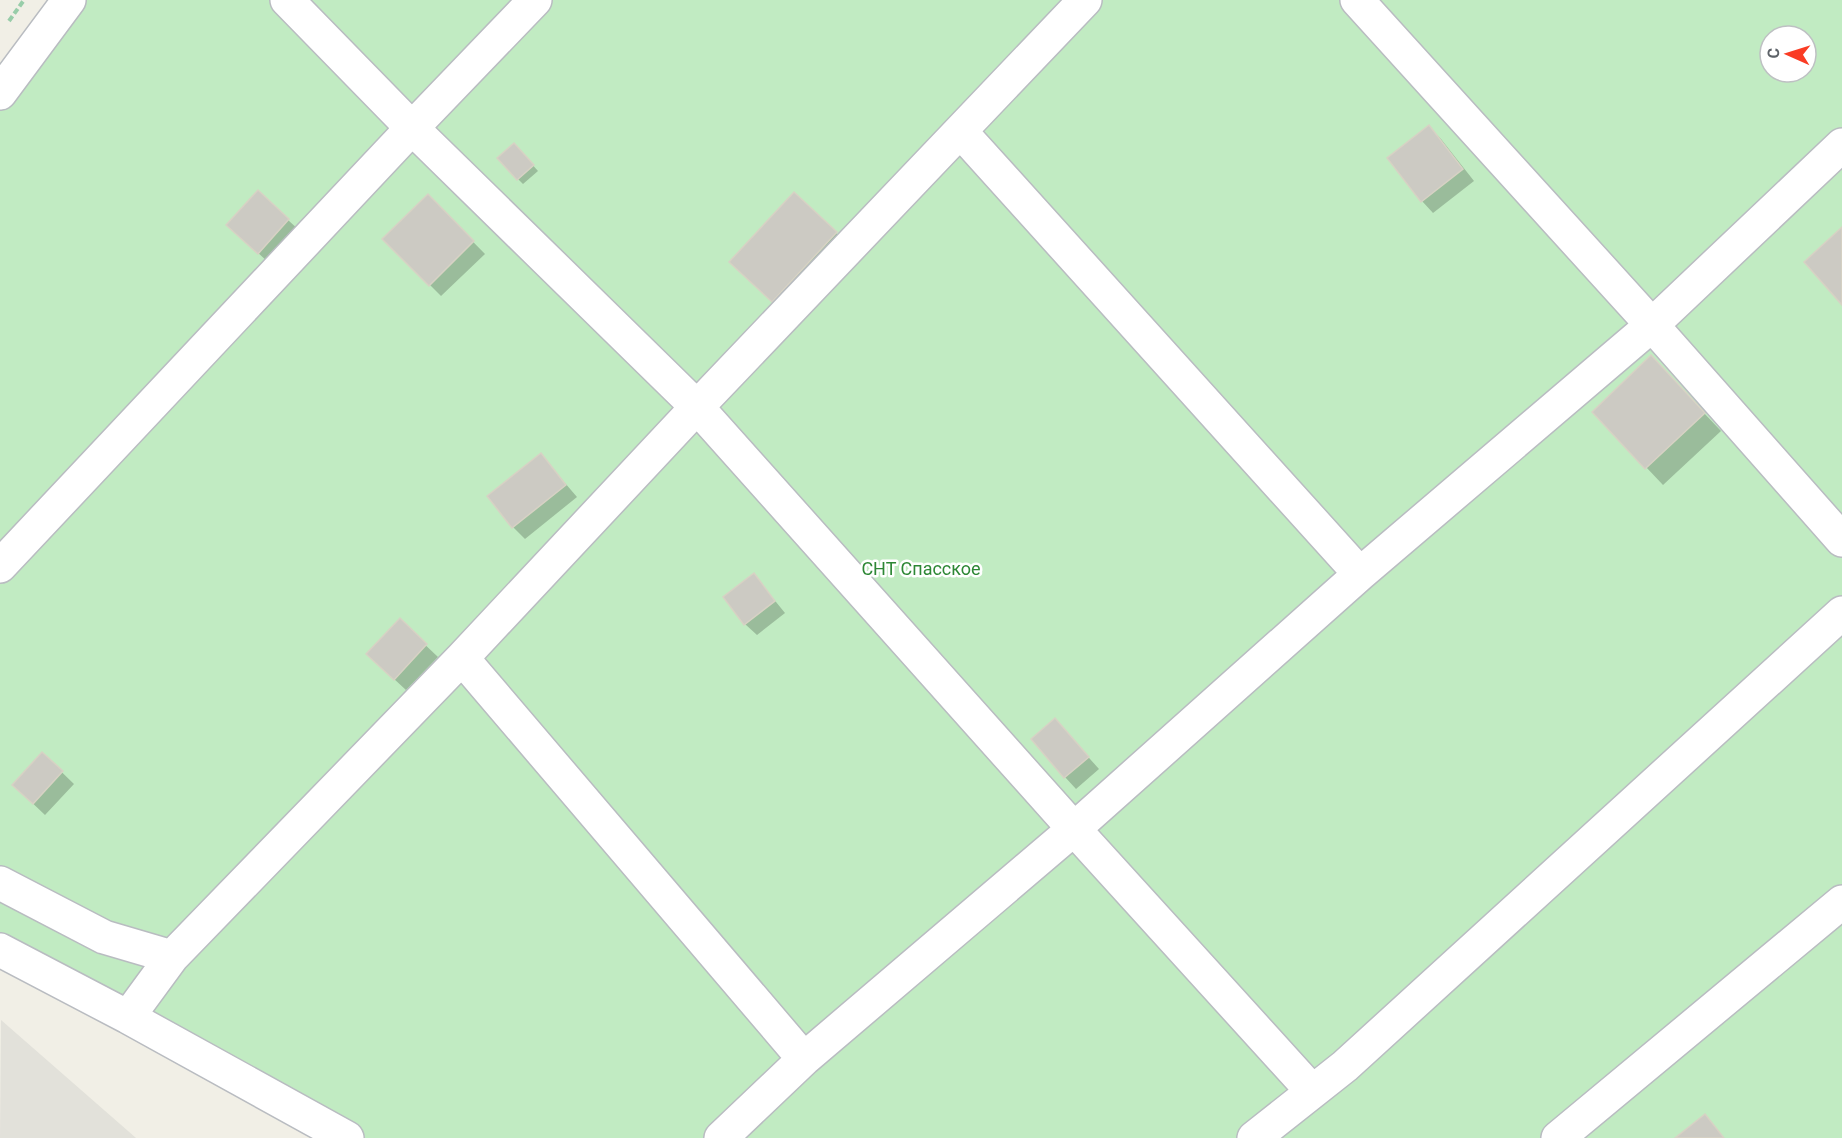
<svg xmlns="http://www.w3.org/2000/svg" width="1842" height="1138" viewBox="0 0 1842 1138" font-family="Roboto,sans-serif">
<style>
.industrial{fill:#e2e1da}
.green{fill:#c1ebc2;fill-rule:evenodd}
.shadow{fill:#0003}
.building{fill:#cccac3;stroke:#d7d2c4;stroke-width:1.5}
.lines{fill:none;stroke-linecap:round;stroke-linejoin:round}
.street-casing{stroke:#b9bcc1;stroke-width:36}
.path{stroke:#98cda9;stroke-width:4;stroke-dasharray:6 3;stroke-linecap:butt}
.street{stroke:#fff;stroke-width:33}
.labels{text-anchor:middle;stroke-width:5;stroke-linejoin:round;paint-order:stroke}
.park-label{font-size:18px;fill:#2d8735;stroke:#fff}
</style>
<rect width="100%" height="100%" fill="#f1efe6"/>
<path class="industrial" d="M1,1020L136,1138H0Z"/>
<path class="green" d="M81,0H1842V1138H360L0,962V95ZM1770,36H1806V72H1770Z"/>
<path class="shadow" d="M1429,127L1441,139L1474,181L1433,213L1422,201Z
M519,150L538,171L523,184L518,179Z
M428,196L485,254L441,296L384,239Z
M288,220L300,231L270,264L240,236Z
M836,233L853,250L790,318L749,279Z
M1668,375L1721,431L1663,485L1594,412Z
M541,455L577,497L525,539L513,527Z
M754,575L785,613L757,635L745,624Z
M400,621L438,657L406,690L380,666Z
M1055,720L1099,769L1076,789L1065,777Z
M43,754L74,784L45,815L25,796Z"/>
<path class="building" d="M1429,125L1463,169L1421,202L1387,158Z
M514,143L534,165L517,180L497,158Z
M258,190L289,219L258,254L226,225Z
M794,192L837,232L772,302L729,262Z
M428,194L474,241L429,286L382,239Z
M1842,227V305L1804,262Z
M1651,355L1705,413L1645,469L1592,412Z
M541,453L566,485L512,528L487,496Z
M754,573L775,601L744,625L723,597Z
M400,618L427,644L394,680L366,654Z
M1055,718L1089,757L1064,778L1031,739Z
M42,752L63,771L33,804L12,785Z
M1705,1114L1724,1138H1675Z"/>
<g class="lines">
<g class="street-casing">
<path id="street" d="M287,0L412,128L697,407L1074,829L1312,1091
M1357,0L1652,325L1842,540
M0,93L69,0
M961,132L1360,574
M0,566L412,128L535,0
M462,658L804,1059
M0,883L104,937L172,957
M0,950L128,1017L347,1138
M128,1017L172,957L462,658L697,407L1085,0
M721,1138L804,1059L1074,829L1360,574L1652,325L1842,145
M1254,1138L1345,1066L1842,613
M1558,1138L1842,902"/>
</g>
<path class="path" d="M9,21L24,0"/>
<use href="#street" class="street"/>
</g>
<g class="labels">
<g class="park-label">
<text x="921" y="575">СНТ Спасское</text>
</g>
</g>
<g transform="translate(1788 54) rotate(273)"><circle r="28" fill="#ffffff" stroke="#bec0c3" stroke-width="1.5"/>
<path d="M0-4.5L10 22L0 15L-10 22Z" fill="#fa3c24"/>
<text y="-9" font-size="16" font-weight="bold" text-anchor="middle" fill="#5d6268">С</text>
</g>
</svg>
